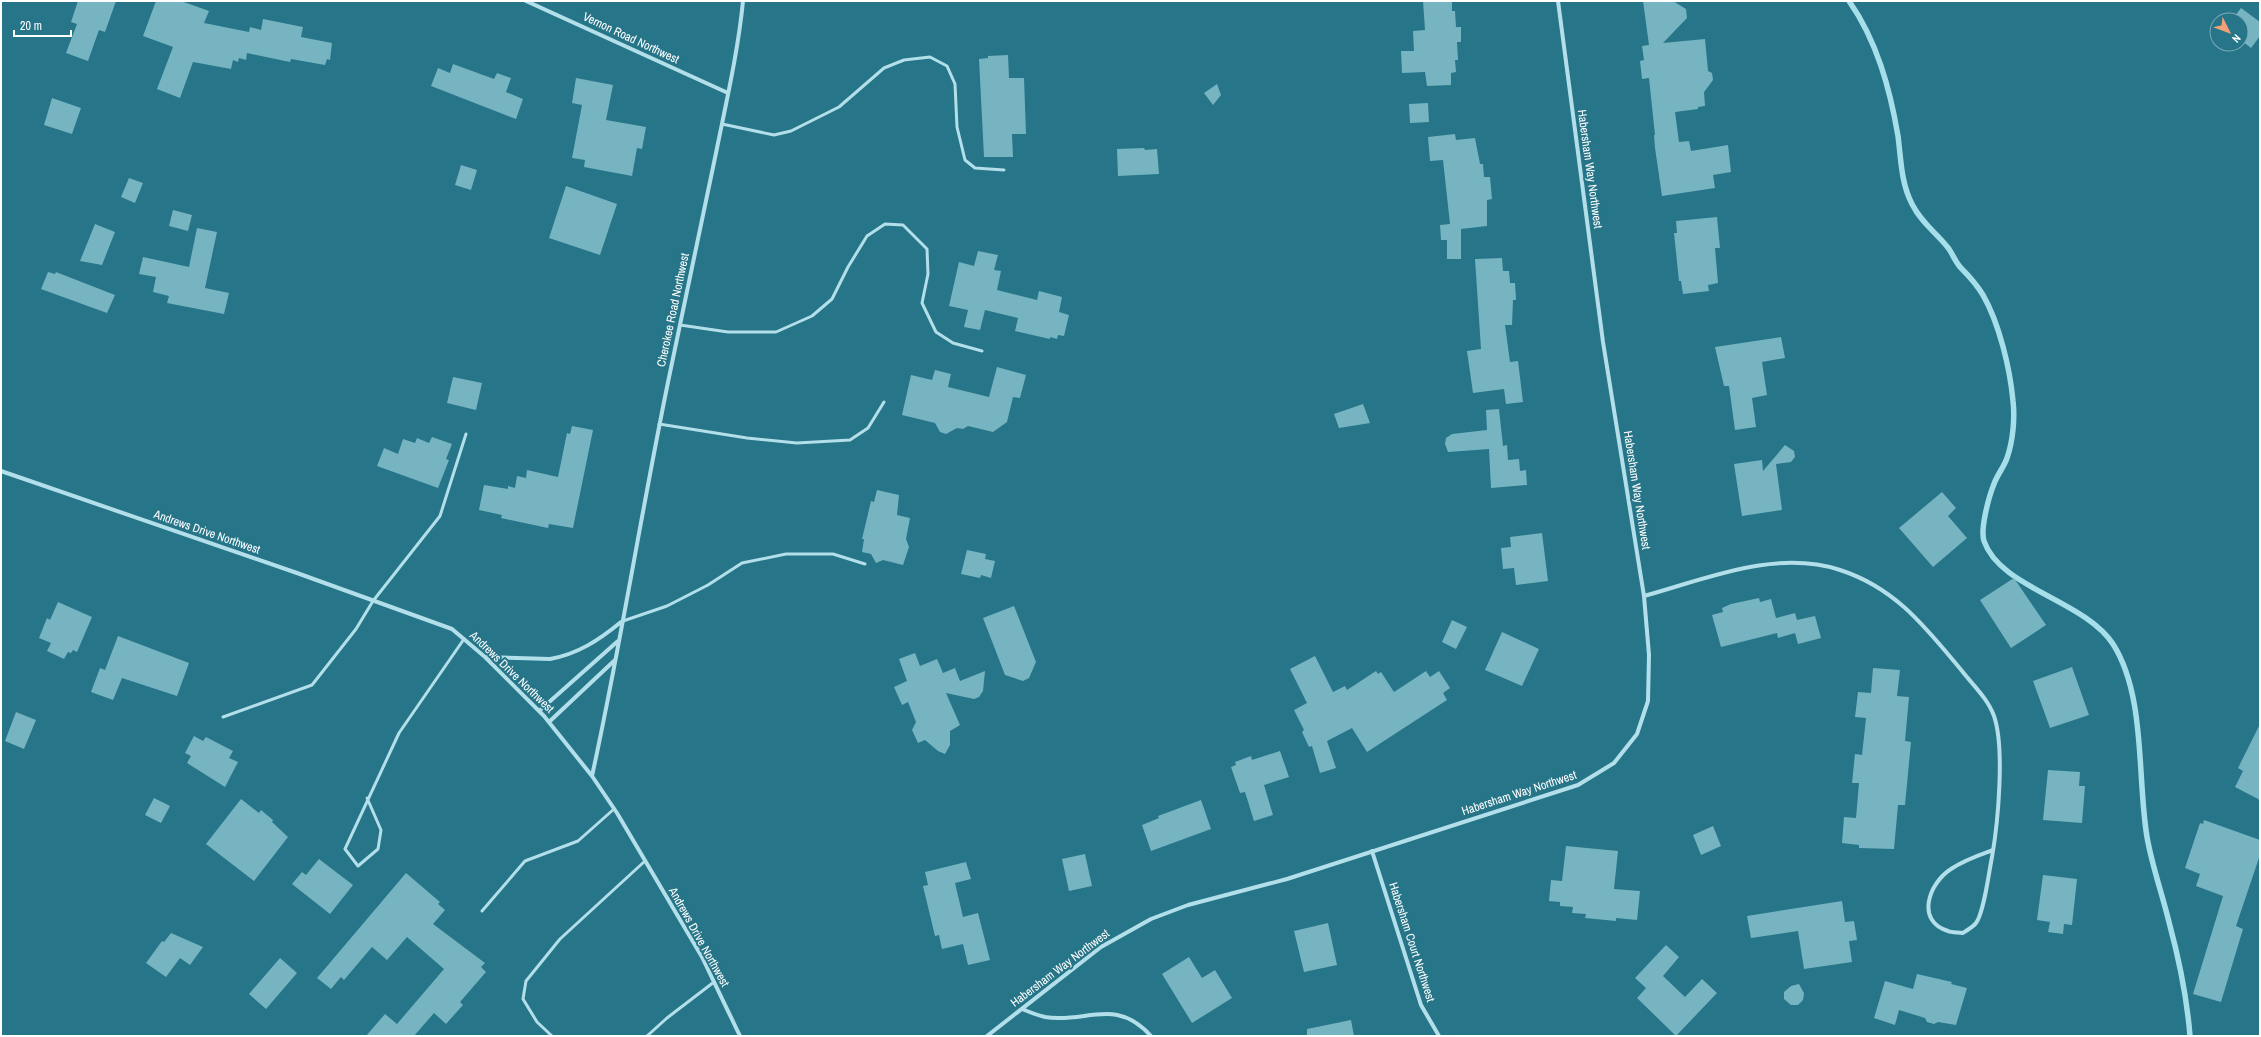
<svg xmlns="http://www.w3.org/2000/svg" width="2261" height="1037" viewBox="0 0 2261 1037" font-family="'Archivo Narrow',sans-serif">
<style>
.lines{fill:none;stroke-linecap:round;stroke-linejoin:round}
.stream{stroke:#a6dee9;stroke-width:5.5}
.building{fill:#77b4c1}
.lane{stroke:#b2dfe9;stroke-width:3}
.street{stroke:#b2dfe9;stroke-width:4}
.labels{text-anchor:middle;stroke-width:4;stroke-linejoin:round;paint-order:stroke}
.street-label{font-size:12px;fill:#fff;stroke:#267588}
</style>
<rect width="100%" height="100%" fill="#267588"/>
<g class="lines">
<path class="stream" d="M1849,1C1877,41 1890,89 1898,136C1901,159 1901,183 1912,204C1922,224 1937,233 1949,249C1953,255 1956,263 1961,268C1969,276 1977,285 1983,295C1999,323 2010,368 2013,401C2015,418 2013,441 2007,458C2004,467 1997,475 1994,484C1989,496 1980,529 1984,541C2000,588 2084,600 2113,644C2146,696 2137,778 2147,837C2152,866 2162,893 2169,922C2179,959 2187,998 2190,1036"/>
</g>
<path class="building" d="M78,1H116L105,32L99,30L88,61L66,53L77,24L71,22Z
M156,1H181L209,11L204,23L249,32L250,27L261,30L263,19L303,27L301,37L332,43L330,60L327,59L325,65L291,59L290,62L247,53L246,60L239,58L238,62L233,60L231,69L193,62L180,98L157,89L173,47L143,36Z
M1423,1H1452V11H1455L1456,27H1461V42H1457L1458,60H1455L1456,72L1451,73V85L1427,86L1425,72L1402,73L1401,51H1414L1413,31L1425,30Z
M1643,1H1673L1686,9L1687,18L1663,43L1705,39L1708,71L1712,73L1713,80L1704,92L1705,106L1698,107V109L1675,112L1679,142L1689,141L1691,151L1728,145L1731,172L1713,175L1715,188L1662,196L1655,148L1654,135H1655L1649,78L1642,79L1640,61L1644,60L1642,46L1649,45Z
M2241,8L2260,22V36L2251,48L2242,41L2241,43V20H2232Z
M1008,55L1009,78H1024L1026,134H1012L1013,157H984L979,59L988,58V56Z
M453,64L494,79L497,73L511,78L506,92L523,99L516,119L431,86L438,68L450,73Z
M576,78L613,85L606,120L646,127L642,149L637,148L632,176L584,167L585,160L572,158L582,105L572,103Z
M1217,84L1221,95L1213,105L1204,93Z
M52,98L81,108L72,134L44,125Z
M1428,103L1429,122L1410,123L1409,104Z
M1455,134L1456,140L1475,138L1480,164H1483L1484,177H1490L1492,199L1487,200V226L1461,229V259H1447V240H1441L1440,225L1450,224L1443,160L1430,161L1428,137Z
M1144,148L1145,150L1157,149L1159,174L1118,176L1117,149Z
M461,165L477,170L471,190L455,185Z
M129,178L143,183L135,203L121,197Z
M566,186L617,204L600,255L549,238Z
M173,210L192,215L188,231L169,226Z
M1717,217L1720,248H1715L1718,283L1708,285L1709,291L1683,294L1681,281H1679L1674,233H1677L1676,221Z
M95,224L115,232L102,265L80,261Z
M197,228L217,232L205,288L229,293L224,314L167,303L169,296L153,292L156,277L139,274L143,257L189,267Z
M978,251L998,255L994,270L1001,271L997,290L1037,300L1039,291L1062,297L1059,312L1069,315L1064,336L1058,335L1057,339L1050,337V339L1015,331L1018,318L985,310L980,330L964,327L968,310L949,306L959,262L974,266Z
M1502,258L1503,271H1509L1510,283H1515L1516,300H1513L1512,325H1505L1510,362L1518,361L1523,402L1506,404L1504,389L1473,393L1467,351L1481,349L1475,259Z
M48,272L55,274L56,272L115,295L107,313L41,289Z
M1781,337L1785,358L1762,362L1767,395L1752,398L1756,427L1735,430L1729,386H1724L1715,347Z
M997,367L1026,375L1020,398L1013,397L1007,422L993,432L968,426L963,429L957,428L946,434L940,432L935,423L902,415L911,375L932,380L935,370L951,374L948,387L989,397Z
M453,377L482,383L476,410L447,403Z
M1363,404L1370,423L1339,428L1334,414Z
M1499,409L1503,446L1507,445L1508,460L1519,459L1520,471L1526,470L1527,485L1491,488L1489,449L1448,452L1445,444L1446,438L1452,434L1487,430L1486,410Z
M572,426L593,430L573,528L549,524L548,528L501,518L502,515L479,510L484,485L508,489V486L515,488L517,476L526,478L527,470L558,477L567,433L570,434Z
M432,437L452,444L446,459L449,460L438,488L377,466L384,448L398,454L403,439L415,443L417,438L429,443Z
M1785,445L1794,451L1795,457L1791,462L1776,464L1782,510L1742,516L1734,464L1762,460L1763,471Z
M877,490L899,495L897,515L910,518L906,539L909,547L903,565L883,560L876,563L871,554L862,552L864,539H862L871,501L874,502Z
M1942,492L1956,508L1948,516L1967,538L1933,567L1899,528Z
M1542,533L1548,581L1516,585L1514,568L1503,569L1501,548L1511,547L1510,537Z
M967,550L986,554L985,559L995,561L991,578L981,575L980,578L961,574Z
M2014,578L2046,625L2011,648L1980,600Z
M1759,598L1760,602L1771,599L1776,618L1795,613L1797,620L1815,616L1821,638L1798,644L1795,633L1778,638L1777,633L1721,647L1712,615L1723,612L1722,608L1731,604Z
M58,602L92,617L77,652L73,650L71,653L68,652L64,659L47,651L51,643L39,638L47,618L50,620Z
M1014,606L1036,662L1029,678L1023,681L1005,675L983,618Z
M1452,620L1467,627L1456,649L1442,642Z
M1502,632L1539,649L1522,686L1485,670Z
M118,636L189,663L177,696L122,678L113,700L91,692L100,668L105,670Z
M915,653L920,666L937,659L943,673L955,668L960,681L985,671L983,691L979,697L974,699L946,693L960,725L950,731V745L945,754L938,751L925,740L918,743L912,730L916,722L908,702L902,705L894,687L907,681L899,659Z
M1315,656L1333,692L1345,686L1347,690L1376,671L1378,674L1381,672L1394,692L1426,671L1430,677L1439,671L1450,688L1443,693L1447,700L1367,752L1352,728L1327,741L1336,768L1320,773L1312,746L1309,747L1302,732L1304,730L1294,710L1307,703L1290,669Z
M2072,667L2089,715L2050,728L2033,681Z
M1873,668L1900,670L1897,696L1909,697L1905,741L1911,742L1905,805H1898L1894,849L1859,848V845L1842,843L1844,817L1856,818L1859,783H1852L1855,754L1862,755L1866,718L1855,717L1858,692L1871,693Z
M16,712L36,720L24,749L5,741Z
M2260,724V800L2235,787L2243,771L2238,768Z
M194,736L203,741L206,737L233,751L229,758L238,762L225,787L187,763L191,756L185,753Z
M1280,751L1289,777L1264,785L1273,815L1254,821L1245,792L1240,793L1231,767L1236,765L1235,762L1251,756L1252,760Z
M2048,770L2080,772L2079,786H2085L2082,823L2043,820Z
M154,798L170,806L161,823L145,815Z
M241,799L259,813L261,810L273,820L272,822L288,837L254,881L206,844Z
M1201,800L1211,829L1151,851L1142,825L1159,818L1158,816Z
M2204,820L2260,840V855L2236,926L2243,929L2221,1002L2193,994L2223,896L2196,886L2200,874L2185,868L2200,823L2203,824Z
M1713,826L1721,846L1701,855L1693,835Z
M1566,846L1618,851L1614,889L1640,891L1637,920L1616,918V921L1585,918L1586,914L1572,913L1573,907L1560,906V902L1549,901L1551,880L1562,881Z
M1085,854L1092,886L1069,891L1062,859Z
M319,859L353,885L330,914L292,884L302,872L306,875Z
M966,862L971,879L955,883L963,917L978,913L990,960L968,965L963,944L942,949L939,935L935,936L923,886L928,885L925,872Z
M406,873L440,902L438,904L445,910L433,924L485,963L481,967L486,972L460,1002L463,1005L446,1024L434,1013L414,1036H366L385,1014L397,1024L444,969L407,937L387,960L372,947L344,980L341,977L331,989L317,978Z
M2043,875L2077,879L2072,925L2064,924L2063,934L2048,932L2050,922L2037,920Z
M1842,901L1845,922L1854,921L1857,940L1849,941L1852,962L1804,969L1798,931L1751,938L1747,916Z
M1328,923L1337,965L1304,972L1294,931Z
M171,933L203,947L190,965L180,958L166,977L146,963L162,941L164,942Z
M1666,945L1679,957L1663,976L1685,997L1702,979L1717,993L1676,1036L1637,998L1646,988L1635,978Z
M1189,957L1202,978L1215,970L1232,998L1192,1023L1162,974Z
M280,958L297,973L266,1009L249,994Z
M1917,974L1952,982L1951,984L1967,988L1956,1025L1938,1022L1934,1024L1927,1022L1925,1018L1899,1010L1895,1025L1874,1018L1885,981L1913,989Z
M1799,984L1804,993L1803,1000L1798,1005H1791L1784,999V992L1791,986Z
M1351,1020L1354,1036H1307V1029Z"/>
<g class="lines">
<path class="lane" d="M722,124L774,135L791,131L839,107L884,68L904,60L930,57L947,66L955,84L957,127L965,160L975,168L1004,170
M680,325L728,332H776L812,316L832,299L848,267L867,236L885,224L903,225L927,249L928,274L922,303L936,332L953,343L982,351
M659,424L747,438L797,443L850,440L868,428L884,402
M623,621L667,606L708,585L742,563L786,554H833L865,564
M223,717L312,685L356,629L373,601L440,516L466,434
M367,798L381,830L378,849L358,866L345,849L399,733L464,639
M482,911L525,861L578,841L614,809
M552,1036L537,1022L523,999L526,981L560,939L645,861
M647,1036L667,1018L714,982"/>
<path class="street" d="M526,1L728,93
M1,471L297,573L452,629L485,657L544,716L592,776L617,813L702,957L740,1036
M1644,596C1706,579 1775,549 1840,570C1896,588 1926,628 1962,671C1973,685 1988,699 1994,716C2005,748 1998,823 1992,857C1989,871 1984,913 1976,923C1973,927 1967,930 1963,933C1958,932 1952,933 1948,931C1915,921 1929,883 1951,869C1964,860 1979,855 1993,850
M485,657L550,659C578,654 599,640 621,622
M539,711L618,641
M549,722L615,660
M592,776C622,639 643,500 672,363C687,293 701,223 716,153C726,103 738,52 743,1
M1372,851L1421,1005L1439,1036
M1022,1009C1029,1012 1037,1015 1045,1017C1086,1024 1115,996 1151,1036
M987,1036L1101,947L1151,919L1188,905L1287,879L1578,785L1614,763L1637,734L1648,701L1649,655L1644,596L1603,342L1558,1"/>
</g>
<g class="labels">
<g class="street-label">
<text transform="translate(631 38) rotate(25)" y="4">Vernon Road Northwest</text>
<text transform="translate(1590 169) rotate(82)" y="4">Habersham Way Northwest</text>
<text transform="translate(673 310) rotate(-78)" y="4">Cherokee Road Northwest</text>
<text transform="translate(1637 490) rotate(81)" y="4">Habersham Way Northwest</text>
<text transform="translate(207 532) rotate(19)" y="4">Andrews Drive Northwest</text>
<text transform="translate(512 672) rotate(44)" y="4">Andrews Drive Northwest</text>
<text transform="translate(1519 793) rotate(-18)" y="4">Habersham Way Northwest</text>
<text transform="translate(699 937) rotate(61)" y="4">Andrews Drive Northwest</text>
<text transform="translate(1412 942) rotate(72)" y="4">Habersham Court Northwest</text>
<text transform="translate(1060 968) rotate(-37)" y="4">Habersham Way Northwest</text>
</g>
</g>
<rect width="2261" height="1037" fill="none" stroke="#ffffff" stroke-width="4"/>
<g transform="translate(2229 32) rotate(132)"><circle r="19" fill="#267588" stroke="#7dacb8"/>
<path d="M0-3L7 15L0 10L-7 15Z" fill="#f2a177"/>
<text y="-6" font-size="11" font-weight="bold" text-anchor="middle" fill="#ffffff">N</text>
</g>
<path d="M14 30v6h57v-6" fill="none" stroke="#ffffff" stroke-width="2"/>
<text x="20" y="30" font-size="12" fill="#ffffff" stroke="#267588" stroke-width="3" paint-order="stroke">20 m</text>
</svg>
